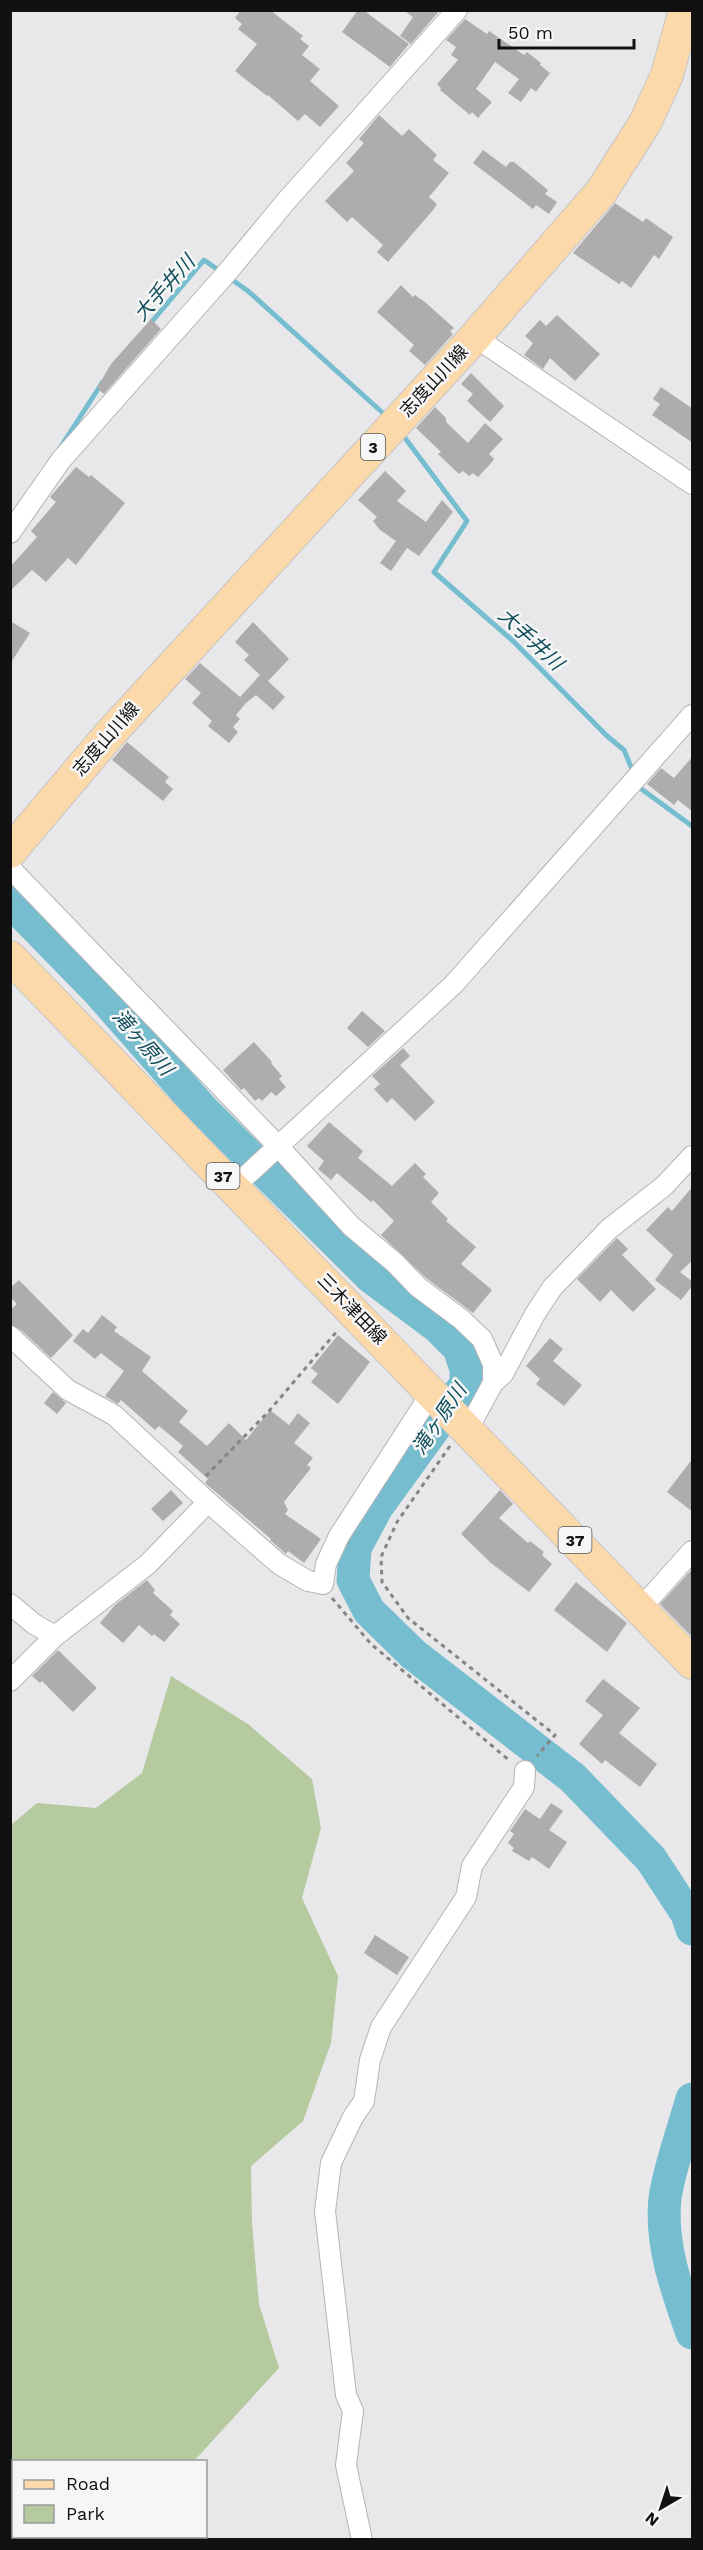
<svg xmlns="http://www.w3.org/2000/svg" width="703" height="2550" viewBox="0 0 703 2550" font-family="'Work Sans','Noto Sans JP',sans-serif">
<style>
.green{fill:#b5cb9f}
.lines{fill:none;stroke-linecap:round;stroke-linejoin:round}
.stream{stroke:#76becf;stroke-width:5}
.river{stroke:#76becf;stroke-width:33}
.building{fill:#aeacad}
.street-casing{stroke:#b4b4b6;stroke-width:22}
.primary-casing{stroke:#c6c6c6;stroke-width:34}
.path{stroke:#858586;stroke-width:3;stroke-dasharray:4.5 4.5;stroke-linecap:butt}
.street{stroke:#fff;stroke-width:20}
.primary{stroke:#fcd9aa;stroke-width:32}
.labels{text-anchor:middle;stroke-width:5;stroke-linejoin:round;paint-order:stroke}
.shield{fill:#f6f6f7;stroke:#565656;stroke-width:1.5}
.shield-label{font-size:16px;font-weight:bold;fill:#111}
.street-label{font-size:18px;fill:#111;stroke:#f6f6f7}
.water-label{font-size:20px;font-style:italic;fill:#0f4e5b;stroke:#f6f6f7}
</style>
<rect width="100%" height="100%" fill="#e8e8ea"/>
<path class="green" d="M171,1676L248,1724L312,1779L321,1828L302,1898L338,1976L331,2043L303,2121L251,2166L252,2223L259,2304L279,2368L194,2461L14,2462V2536L126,2537L124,2540L11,2539V1825L37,1803L96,1808L142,1773Z"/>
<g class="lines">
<path class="stream" d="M149,325L204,260L248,291L384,414
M402,434L467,521L434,572L513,641L607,736L624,750L634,774
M60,448L102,383
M638,783L640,788L692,826"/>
<path class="river" d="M10,901L98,991L201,1108L371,1277L438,1327L459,1348L466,1369V1384L377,1507L355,1548L353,1580L369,1611L413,1654L573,1778L651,1859L687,1914L692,1929
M692,2099C684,2128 669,2169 665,2198C660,2245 677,2290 692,2333"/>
</g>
<path class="building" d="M241,10H270L303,36L300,39L309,46L302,55L320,69L310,81L339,106L320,127L305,114L298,121L268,95L267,96L235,71L257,44L238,29L242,24L235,18Z
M358,10H363L409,44L390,67L342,32Z
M403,10H440L411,44L400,36L413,17Z
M465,19L487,34L489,31L524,55L527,52L541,63L540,65L550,73L536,92L531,88L521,102L508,93L519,79L495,62L476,89L492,102L478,118L472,112L470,115L440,90L441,88L437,84L458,60L451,55L456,47L446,40Z
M379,115L402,136L409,129L437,155L433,160L449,173L429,197L437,204L434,209L388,262L377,252L383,245L352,217L347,222L325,201L354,171L346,163L364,143L359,139Z
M483,150L506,167L510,162H514L548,190L545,194L557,202L549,214L536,205L533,209L473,163Z
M615,203L643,222L646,218L673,237L659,259L654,255L631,288L622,281L619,284L573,253Z
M401,285L413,297L415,295L426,303L454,328L450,331L453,334L425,365L409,351L414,345L377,312Z
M557,315L600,354L575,381L550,358L543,369L524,355L533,343L525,336L540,320L546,326Z
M151,319L161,329L104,394L97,388L111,364Z
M471,373L504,406L490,422L467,401L473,394L461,384Z
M661,387L693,409V443L652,415L660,404L653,399Z
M435,407L446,418V422L468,443L485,423L503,439L489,454L494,459L492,462L478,477L473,473L469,476L463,471L459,474L438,454L441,452L416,428Z
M76,467L89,477L91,475L125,503L76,565L68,558L46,582L32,570L10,591V567L37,537L31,531L56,502L50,497Z
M385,471L406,491L397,501L426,522L442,500L453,512L419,556L407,548L391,571L380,563L396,541L380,530L373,521L377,517L358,500Z
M10,621L30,633L10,664Z
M253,622L289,659L268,681L285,697L273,710L256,695L246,703L236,715L240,719L233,727L238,732L229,743L208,726L212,721L192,703L201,693L185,679L200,663L240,697L260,675L244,660L249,655L235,642Z
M127,742L169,777L165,782L173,789L163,801L112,760Z
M693,756V812L678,800L674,805L647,784L661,768L674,778Z
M362,1011L385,1031L368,1047L347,1028Z
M254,1042L272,1062L271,1063L282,1076L279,1079L286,1087L276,1096L271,1092L262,1101L259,1098L255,1101L244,1088L241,1090L223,1070Z
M403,1048L410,1056L400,1065L435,1102L415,1121L392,1098L387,1103L374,1089L380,1084L372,1076Z
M329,1122L363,1151L358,1158L392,1186L415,1163L426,1174L423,1177L439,1193L431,1202L448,1219L446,1221L476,1247L461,1264L492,1290L473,1313L426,1278L381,1235L394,1221L373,1200L371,1202L337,1173L331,1180L318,1169L324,1161L307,1146Z
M693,1186V1260L680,1272L693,1282V1285L681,1300L655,1280L673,1255L646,1230L668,1207L672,1211Z
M617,1238L628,1249L622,1255L656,1289L633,1312L611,1290L600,1302L577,1279Z
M19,1280L73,1335L51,1358L21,1330L10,1324V1310L17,1304L10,1297V1288Z
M102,1315L117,1327L114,1331L151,1357L142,1371L188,1411L179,1422L207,1446L229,1423L246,1440L270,1410L289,1425L298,1413L310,1423L294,1443L313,1458L307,1465L311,1468L284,1502L288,1510L285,1514L321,1539L304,1563L288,1551L286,1554L270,1540L271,1539L205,1483L208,1479L178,1452L183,1446L159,1426L155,1430L121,1400L118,1404L105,1396L124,1371L101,1353L95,1359L73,1341L83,1329L88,1333Z
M338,1335L370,1362L338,1404L311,1382L318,1374L311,1368Z
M550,1338L563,1349L553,1361L582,1385L564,1406L536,1384L540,1379L526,1366Z
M53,1392L66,1403L57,1414L44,1403Z
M693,1458V1512L667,1492Z
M171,1490L183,1503L163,1521L151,1509Z
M500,1490L513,1504L499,1518L528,1543L530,1541L544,1552L542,1555L552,1564L529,1592L491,1563L461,1534Z
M693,1568V1638L660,1604Z
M147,1580L155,1590L153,1593L173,1611L170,1615L180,1624L164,1642L154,1634L152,1636L139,1625L123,1643L100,1623L115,1605Z
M576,1582L627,1623L607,1652L554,1610Z
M58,1650L97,1688L73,1712L42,1681L40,1683L32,1676Z
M603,1679L640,1708L619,1733L657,1764L640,1787L605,1760L602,1764L579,1744L603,1715L585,1701Z
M551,1803L563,1811L549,1830L567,1842L549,1869L532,1857L529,1861L512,1851L514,1848L508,1843L514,1834L510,1831L525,1809L540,1819Z
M375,1935L409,1957L397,1975L364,1953Z"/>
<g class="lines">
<g class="street-casing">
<path id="street" d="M475,337L692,484
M10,533L61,460L225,275L288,199L457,10
M10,868L278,1146L351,1226L395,1263L418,1287L461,1319L482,1339L493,1364V1383L468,1429
M234,1187L454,984L692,715
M10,1336L68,1390L114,1415L208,1502L279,1564L308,1581L323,1584L326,1564L339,1536L432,1392
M493,1383L503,1374L535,1314L552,1288L609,1229L664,1186L692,1156
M10,1604L34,1624L55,1636
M641,1608L692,1551
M10,1681L55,1636L148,1564L208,1502
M362,2540L346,2465L353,2411L346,2395L325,2211L331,2163L353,2117L364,2101L370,2060L381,2027L466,1897L472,1866L524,1787L525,1771"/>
</g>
<g class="primary-casing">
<path id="primary" d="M10,852L108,736L475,337L601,192L645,123L667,75L685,10
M10,957L692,1663"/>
</g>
<path class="path" d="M450,1446L397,1522L381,1557L382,1582L408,1618L555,1735L537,1756
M206,1476L269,1411L338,1330
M332,1598L371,1644L510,1761"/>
<use href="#street" class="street"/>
<use href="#primary" class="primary"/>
</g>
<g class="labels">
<g class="shield">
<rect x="361" y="434" width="24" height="26" rx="4.5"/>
<rect x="206.5" y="1163" width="33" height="26" rx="4.5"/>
<rect x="558.5" y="1527" width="33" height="26" rx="4.5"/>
</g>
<g class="shield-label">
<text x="373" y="453">3</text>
<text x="223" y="1182">37</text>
<text x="575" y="1546">37</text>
</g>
<g class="street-label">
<text transform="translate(434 381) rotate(-47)" y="6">志度山川線</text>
<text transform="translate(106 739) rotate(-49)" y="6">志度山川線</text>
<text transform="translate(352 1309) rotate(46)" y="6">三木津田線</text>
</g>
<g class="water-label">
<text transform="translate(164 288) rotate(-48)" y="7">大手井川</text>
<text transform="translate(531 639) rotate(43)" y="7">大手井川</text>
<text transform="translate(143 1042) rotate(49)" y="7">滝ヶ原川</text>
<text transform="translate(439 1419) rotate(-56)" y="7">滝ヶ原川</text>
</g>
</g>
<rect width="703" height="2550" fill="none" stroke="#111111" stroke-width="24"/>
<rect x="12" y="2460" width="195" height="78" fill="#f6f6f7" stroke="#9a9a9b" stroke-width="1.5"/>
<rect x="24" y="2480" width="30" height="9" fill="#fcd9aa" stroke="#9a9a9b" stroke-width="1.5"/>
<text x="66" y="2490" font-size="18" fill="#111111">Road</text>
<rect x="24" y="2505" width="30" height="18" fill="#b5cb9f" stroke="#9a9a9b" stroke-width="1.5"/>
<text x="66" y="2520" font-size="18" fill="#111111">Park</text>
<g transform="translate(661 2508) rotate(219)" stroke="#f6f6f7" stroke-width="4.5" paint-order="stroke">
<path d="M0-4.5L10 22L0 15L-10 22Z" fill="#111111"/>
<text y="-9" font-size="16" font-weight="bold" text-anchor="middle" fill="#111111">N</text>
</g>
<path d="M499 39v9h135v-9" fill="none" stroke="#111111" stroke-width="3"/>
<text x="508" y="39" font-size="18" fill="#111111" stroke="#f6f6f7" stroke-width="4.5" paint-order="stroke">50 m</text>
</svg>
